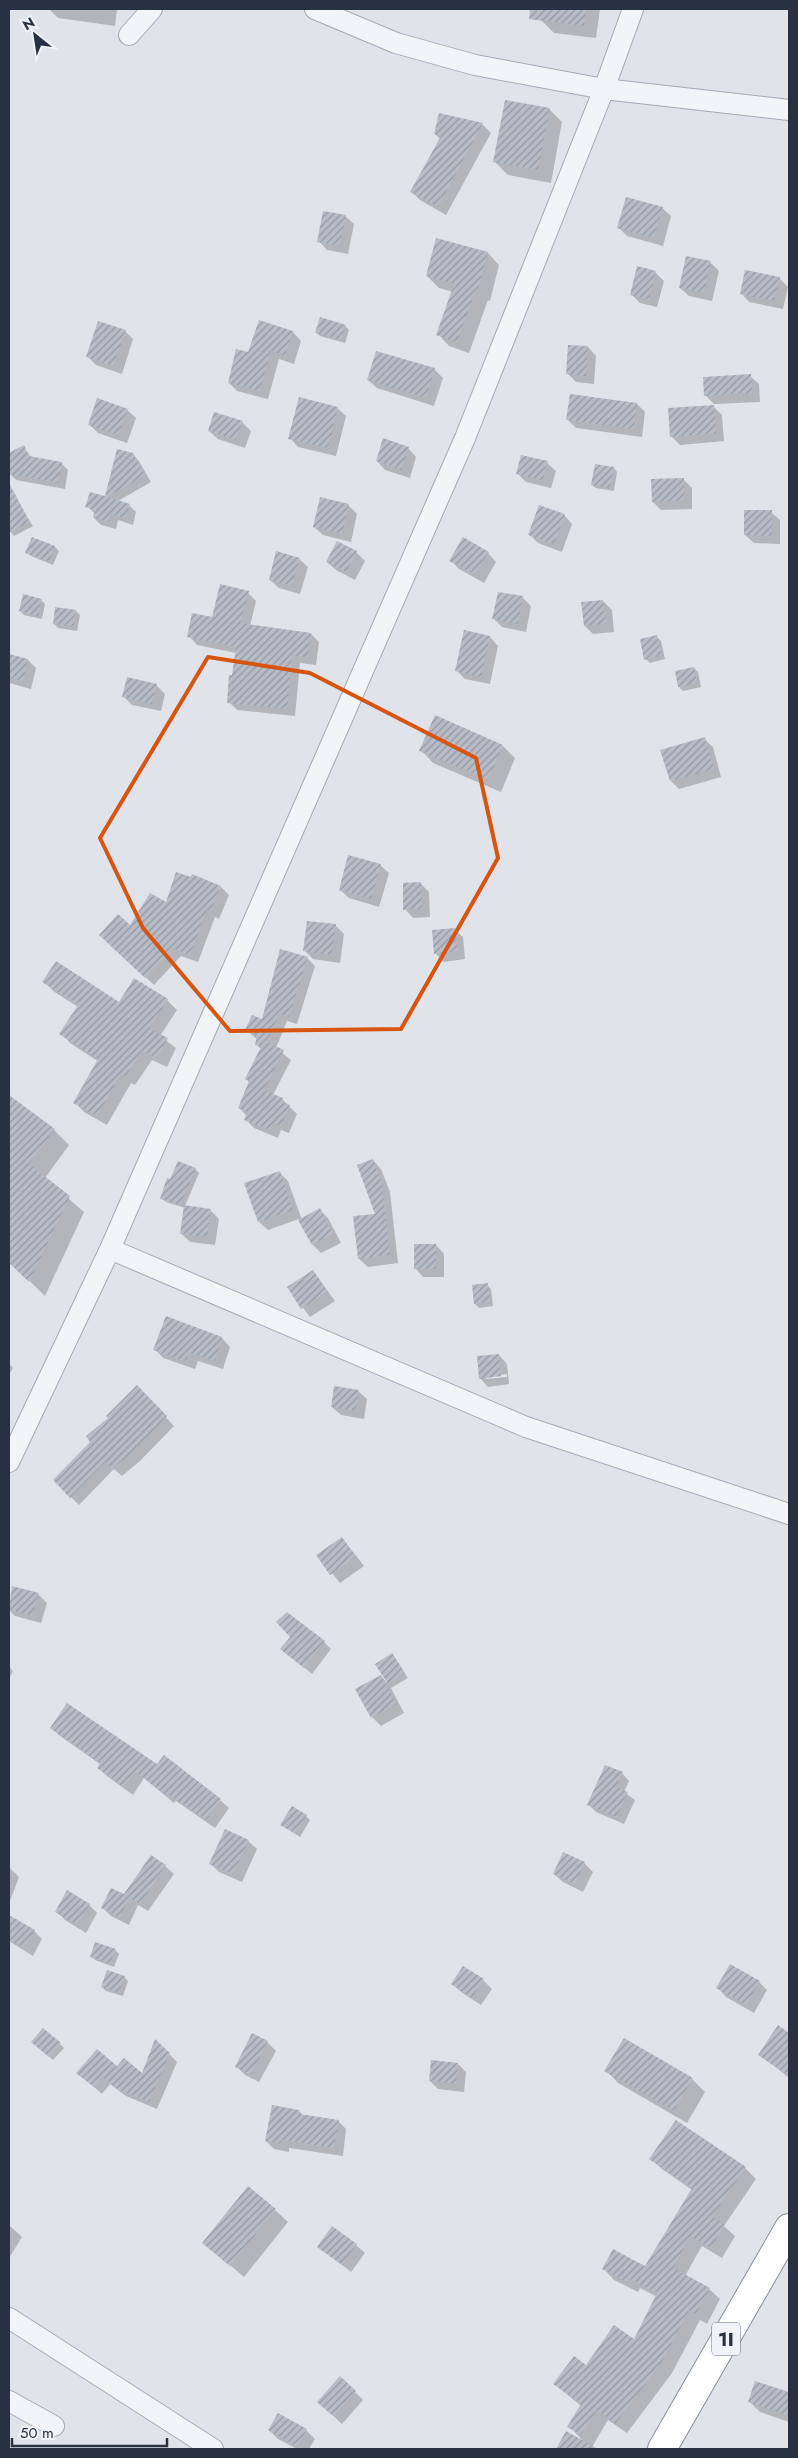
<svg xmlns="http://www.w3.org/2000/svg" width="798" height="2458" viewBox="0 0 798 2458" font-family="Jost,sans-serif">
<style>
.shadow{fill:#0003;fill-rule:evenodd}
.building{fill:url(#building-hatch)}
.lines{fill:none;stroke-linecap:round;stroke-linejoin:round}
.minor-casing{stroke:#a5aab4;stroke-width:22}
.highway-casing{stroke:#8691a1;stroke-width:30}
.minor{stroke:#f3f4f8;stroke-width:20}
.highway{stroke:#fff;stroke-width:28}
.marked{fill:none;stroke:#d55511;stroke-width:4;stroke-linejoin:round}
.labels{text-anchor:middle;stroke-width:5;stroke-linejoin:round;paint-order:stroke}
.shield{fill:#eff2f7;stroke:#646b78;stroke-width:1}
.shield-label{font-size:19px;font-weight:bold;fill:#283142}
</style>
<defs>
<pattern id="building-hatch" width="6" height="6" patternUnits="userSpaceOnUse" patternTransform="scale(1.25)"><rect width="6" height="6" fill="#b7bcc7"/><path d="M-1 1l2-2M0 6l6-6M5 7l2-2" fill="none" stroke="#9599a3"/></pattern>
</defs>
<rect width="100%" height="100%" fill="#e0e3ea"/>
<path class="shadow" d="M49,9H117L115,26L58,18Z
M542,9H600L596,38L554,33L541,20Z
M549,109L562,122L551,183L508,175L495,162Z
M440,114L483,125L491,133L446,215L420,200L412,192L441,140L435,134Z
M662,208L671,216L663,246L627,236L619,228Z
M345,216L354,224L348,254L327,250L319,241Z
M488,253L499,265L490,301L488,300L469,353L449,346L438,334L453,292L439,288L427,276Z
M710,262L719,271L712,301L689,296L680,288Z
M655,272L664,281L657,307L640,303L631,294Z
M779,278L788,287L783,309L749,302L741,293Z
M260,321L293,332L301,341L294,364L279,359L268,399L237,391L229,383L249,354Z
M345,326L349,330L345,343L320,336L316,332Z
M125,331L133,339L122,374L96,365L87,356Z
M588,347L596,356L594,384L576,382L568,374Z
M434,369L443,378L434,406L377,388L368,380Z
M750,376L759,384L760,402L714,404L705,395Z
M637,404L645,412L642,437L576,428L568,420Z
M713,406L722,415L724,441L680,445L671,436Z
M337,408L346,416L336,456L298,447L290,438Z
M127,410L136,418L127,443L98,433L89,424Z
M242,422L251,431L245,448L218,439L209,431Z
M23,447L32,458L61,463L68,470L65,489L16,480L9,473V454Z
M408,448L416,457L410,478L385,470L377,461Z
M132,454L139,461L151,482L118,501L129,505L136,512L133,525L118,520L116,529L101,525L94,518L95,514L87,506L105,498Z
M547,463L556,471L551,488L526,482L517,473Z
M614,468L617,472L614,491L596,488L592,485Z
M683,479L692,488V509L661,510L653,502Z
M321,499L349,506L357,514L351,542L323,535L314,527Z
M22,509L33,526L14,536L9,530V517Z
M771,512L780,520V544L754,543L745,535Z
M564,515L572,524L562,552L538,543L530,535Z
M32,538L55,547L59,551L53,565L31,556L27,552Z
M356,552L365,561L355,580L336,570L327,562Z
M488,553L496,562L484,583L459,569L451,560Z
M299,559L308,567L300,594L279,588L270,580Z
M248,593L256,601L250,626L311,634L319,642L316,665L300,663L295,716L237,710L229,702L236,653L197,645L189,636Z
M522,597L531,606L526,632L502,627L494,619Z
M41,600L45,604L42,619L24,615L20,611Z
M603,601L612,610L614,632L593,634L585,626Z
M76,611L80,615L77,631L58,628L54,624Z
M465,632L490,637L498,646L490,684L465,679L456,670Z
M657,637L661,641L665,659L650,663L646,659Z
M9,655L28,660L36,668L31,689L9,683Z
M694,668L698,672L701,687L683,691L679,687Z
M156,685L165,694L161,711L132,705L123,696Z
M704,739L713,747L721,777L679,789L671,781Z
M503,746L515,758L501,792L433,763L421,750Z
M380,865L389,873L379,907L349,898L340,890Z
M421,884L429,892L430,917L413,918L405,909Z
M221,887L229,895L219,919L215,917L198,962L181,956L154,985L109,943L167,904Z
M336,926L344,934L340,963L313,959L304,950Z
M454,929L463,937L465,959L444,962L435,953Z
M307,958L315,966L297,1024L287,1021L276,1048L291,1060L273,1095L282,1099L297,1114L289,1133L281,1130L278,1138L254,1128L246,1120L247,1116L239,1108L249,1082L246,1079L262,1050L256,1044L258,1040L246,1030L263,1021Z
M44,981L119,1003L167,1000L177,1010L160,1036L176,1048L167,1067L152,1060L135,1085L131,1083L107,1125L84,1112L75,1102L99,1062L70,1043L61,1033L78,1007L53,991Z
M9,1097L54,1130L69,1145L45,1178L84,1212L45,1296L9,1261Z
M373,1160L381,1169L390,1192L398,1263L368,1267L359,1259L377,1215Z
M195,1169L199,1173L185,1206L211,1211L219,1219L215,1245L190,1242L181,1233L185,1208L166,1202L162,1198L170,1180Z
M279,1172L288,1181L302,1220L320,1210L328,1218L341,1243L321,1253L313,1245L299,1219L268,1230L259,1222L246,1184Z
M436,1245L444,1254V1277H423L415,1268Z
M313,1271L335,1301L310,1317L288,1288Z
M487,1285L491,1289L493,1306L479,1308L475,1304Z
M222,1338L230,1347L223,1369L198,1361L195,1369L163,1358L155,1349Z
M499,1355L507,1364L509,1384L488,1387L480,1378ZM507,1374V1377L486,1379V1377Z
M9,1364L13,1368L9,1375Z
M137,1387L174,1426L140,1461L122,1476L114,1469L79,1505L54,1480L92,1442Z
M358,1391L367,1399L364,1419L341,1415L332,1407Z
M342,1538L364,1566L340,1583L318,1555Z
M13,1587L38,1594L47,1603L41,1623L15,1616L9,1610Z
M324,1642L331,1649L312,1674L282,1649Z
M392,1655L408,1678L391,1688L404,1713L381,1726L372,1717L357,1690L381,1676L387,1683Z
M9,1667L13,1671L9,1679Z
M51,1728L157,1766L220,1800L229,1808L215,1828L176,1801L174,1803L144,1778L133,1795L107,1776L98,1768L100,1764L60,1736Z
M622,1773L629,1781L624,1792L635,1800L624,1824L596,1812L589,1805Z
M306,1816L310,1820L300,1837L282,1825Z
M248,1841L257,1849L242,1882L219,1872L210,1863Z
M584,1863L593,1872L583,1892L563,1882L554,1874Z
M165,1866L174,1874L148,1911L138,1905L129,1925L111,1916L103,1908L125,1895Z
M9,1867L19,1877L10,1901L9,1900Z
M89,1905L97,1913L86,1933L65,1920L56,1911Z
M14,1920L34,1931L42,1939L33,1956L9,1941V1928Z
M115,1950L119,1954L114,1967L95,1960L91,1956Z
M124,1977L128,1981L123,1996L106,1991L102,1987Z
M483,1980L492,1989L481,2005L461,1992L453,1984Z
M759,1982L767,1990L754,2013L726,1997L718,1988Z
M779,2027L789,2034V2078L760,2054Z
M624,2039L692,2079L705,2092L687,2123L618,2083L606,2070Z
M267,2042L276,2051L259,2082L245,2075L237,2067Z
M60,2044L64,2048L53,2060L37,2046Z
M169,2054L177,2062L157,2109L126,2096L110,2084L102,2094L86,2080L118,2068L143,2075Z
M432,2062L458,2064L466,2072L464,2092L438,2089L430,2081Z
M299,2111L304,2116L338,2121L346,2129L343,2156L289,2148V2152L274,2149L266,2141Z
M651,2159L745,2168L756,2179L724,2226L735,2236L722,2258L702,2246L685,2276L709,2289L720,2299L707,2324L700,2320L672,2373L627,2433L608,2420L592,2447L595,2449H557L567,2433L583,2441L569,2426L581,2406L555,2384L634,2341L657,2297L640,2288L638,2292L614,2280L604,2269L646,2267L692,2190L662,2169Z
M275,2210L288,2222L244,2277L204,2243Z
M9,2225L22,2237L9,2258Z
M356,2245L365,2253L351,2272L319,2247Z
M756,2382L789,2394V2422L760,2412L749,2401Z
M355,2392L363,2400L342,2424L327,2410Z
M269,2430H306L315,2439L309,2449H297L278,2439Z"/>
<path class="building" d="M530,9H586L584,26L529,19Z
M505,100L550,108L538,170L493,162Z
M439,113L483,123L438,207L410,192L441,136L434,134Z
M626,197L663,207L654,238L617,228Z
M323,211L346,215L340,246L317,242Z
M436,238L488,252L478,290L476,289L457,342L436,335L454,284L426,276Z
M686,256L711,261L704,293L679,288Z
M637,266L656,271L649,300L630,295Z
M745,270L780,277L774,301L740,294Z
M320,317L346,325L341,340L315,333Z
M259,320L293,331L285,356L271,351L260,391L228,383L236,349L248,352Z
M98,321L126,330L113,366L86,357Z
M568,345L588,346L586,376L566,374Z
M376,351L435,368L426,398L367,380Z
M751,374L752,393L704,396L703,377Z
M570,394L637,403L634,429L566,420Z
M299,397L338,407L328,448L288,439Z
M97,398L128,409L118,435L88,425Z
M714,405L716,433L670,437L668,408Z
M214,412L243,421L236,440L208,431Z
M383,438L409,447L401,470L376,461Z
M24,445L29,456L62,462L58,483L9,474V453Z
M117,449L133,453L145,475L107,497L130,504L126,519L111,514L109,522L93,518L95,510L85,507L90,492L105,496Z
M521,455L548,461L543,480L516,474Z
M595,464L614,467L610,488L591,485Z
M684,478V501L652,502L651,479Z
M9,483L30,522L9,533Z
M320,497L349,504L342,534L313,527Z
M539,505L565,514L554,544L528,535Z
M744,510H772V536L744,535Z
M32,537L55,546L49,562L25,553Z
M463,537L489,552L475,575L449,561Z
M337,541L357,551L346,572L326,562Z
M276,551L300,558L292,586L269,580Z
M220,584L249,591L240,623L311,633L308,658L292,655L287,709L227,703L229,675H232L236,647L187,637L192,613L212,617Z
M498,592L523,596L518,624L492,619Z
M23,594L42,599L38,616L19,611Z
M603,600L606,624L584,626L581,602Z
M55,607L76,610L74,627L53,624Z
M464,630L490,636L481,677L455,671Z
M657,635L662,655L644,660L640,639Z
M9,654L28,659L23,681L9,678Z
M694,667L697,683L678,687L675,671Z
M127,677L157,684L152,704L122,697Z
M435,715L503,745L488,780L419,751Z
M705,737L714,769L670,781L660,750Z
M348,855L381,864L371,899L339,890Z
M176,872L191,877L192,874L221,886L211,911L207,910L190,955L173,948L145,978L99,935L118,914L130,925L150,893L166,902Z
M421,882L422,909L403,910V883Z
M307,921L336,924L332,955L303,951Z
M455,928L458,951L434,954L432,930Z
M280,949L308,957L289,1017L279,1014L267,1042L284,1050L264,1090L283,1098L282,1102L290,1105L281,1126L273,1123L270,1130L244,1120L248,1112L238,1108L249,1081L245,1079L261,1047L255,1045L257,1036L245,1030L252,1015L262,1019Z
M56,961L119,1002L134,978L168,999L149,1029L168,1038L157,1058L142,1051L125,1077L121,1074L97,1116L73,1103L98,1059L59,1034L78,1005L42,982Z
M9,1095L55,1129L29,1164L70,1196L29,1282L9,1263Z
M373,1159L382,1182L390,1255L358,1259L353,1216L375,1214L357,1165Z
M178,1161L196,1168L180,1205L160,1199L167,1178L170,1179Z
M280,1171L293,1210L258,1222L244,1183Z
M184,1205L211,1209L207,1237L180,1234Z
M320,1208L333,1234L312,1245L298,1220Z
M414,1244H436V1269H414Z
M313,1270L328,1292L301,1309L287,1287Z
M488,1283L490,1302L474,1304L472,1285Z
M166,1316L222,1337L215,1361L189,1353L186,1362L153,1350Z
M499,1354L501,1376L479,1379L477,1356Z
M137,1385L167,1416L132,1453L112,1469L106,1461L70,1498L53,1480L90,1442L86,1436L108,1418L106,1416Z
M334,1386L359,1390L356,1411L331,1407Z
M342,1537L356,1557L330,1575L316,1555Z
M12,1586L39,1593L32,1616L9,1609Z
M287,1612L325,1641L304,1668L280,1649L290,1637L276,1622Z
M392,1653L405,1673L388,1684L375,1664Z
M381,1675L397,1704L371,1718L355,1689Z
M67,1703L157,1764L164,1755L221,1799L206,1820L166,1793L165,1795L135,1771L124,1787L97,1768L100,1763L50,1728Z
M605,1765L623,1772L616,1787L628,1792L617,1817L587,1805Z
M292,1806L307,1815L296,1834L280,1825Z
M225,1829L249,1840L233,1874L209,1864Z
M563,1852L585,1862L575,1884L553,1874Z
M151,1855L166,1865L140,1904L130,1898L120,1917L101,1908L111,1888L124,1894Z
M67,1890L90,1904L77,1925L55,1912Z
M9,1915L35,1930L24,1948L9,1940Z
M95,1942L116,1949L110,1964L90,1957Z
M730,1964L760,1981L746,2005L716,1988Z
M463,1966L484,1979L472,1998L451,1984Z
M107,1970L125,1976L119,1993L101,1987Z
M778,2025L789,2033V2076L758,2055Z
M43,2028L61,2043L49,2057L31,2042Z
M252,2033L268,2041L251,2075L235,2067Z
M624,2038L693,2078L674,2111L604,2071Z
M155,2039L170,2053L149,2102L117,2089L102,2077L94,2087L76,2073L97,2049L117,2066L124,2058L142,2073Z
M431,2060L458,2063L456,2084L429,2081Z
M272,2105L299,2110V2114L339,2120L334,2148L281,2140V2144L265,2141Z
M676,2120L746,2167L712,2217L725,2225L711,2248L690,2236L673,2268L710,2288L696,2314L689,2310L662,2362L615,2424L597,2410L581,2435L567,2427L581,2404L553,2384L574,2356L586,2365L614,2325L634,2339L657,2293L628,2278L627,2282L602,2269L613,2249L645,2266L692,2188L649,2159Z
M248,2186L276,2209L230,2266L202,2243Z
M332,2226L357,2244L342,2265L317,2247Z
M340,2376L356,2391L333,2416L317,2402Z
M755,2381L789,2392V2416L748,2402Z
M278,2413L307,2429L297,2447L268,2430Z
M566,2431L598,2449H556Z"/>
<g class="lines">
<g class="minor-casing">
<path id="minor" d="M315,9L396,43L475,65L604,89L789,110
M129,35L152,9
M110,1249L526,1427L789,1514
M9,1462L110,1249L465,438L604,89L633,9
M9,2318L213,2449
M9,2401L54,2426"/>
</g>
<g class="highway-casing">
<path id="highway" d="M662,2449L789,2228"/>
</g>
<use href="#minor" class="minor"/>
<use href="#highway" class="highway"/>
</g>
<path class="marked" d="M208,657L310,673L476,758L498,858L401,1029L230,1031L143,928L100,838Z"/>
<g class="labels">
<rect class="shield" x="712" y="2322.5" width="28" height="33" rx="4"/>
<g class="shield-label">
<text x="726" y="2346">1I</text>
</g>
</g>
<rect width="798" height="2458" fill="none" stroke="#283142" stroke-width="20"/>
<g transform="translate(35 35) rotate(330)" stroke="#eff2f7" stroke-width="4" paint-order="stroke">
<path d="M0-4L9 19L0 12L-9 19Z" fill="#283142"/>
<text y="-8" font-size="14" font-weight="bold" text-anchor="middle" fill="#283142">N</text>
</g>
<path d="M12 2438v8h155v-8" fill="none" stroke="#283142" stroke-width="2.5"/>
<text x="20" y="2438" font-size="15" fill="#283142" stroke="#eff2f7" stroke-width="4" paint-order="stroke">50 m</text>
</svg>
